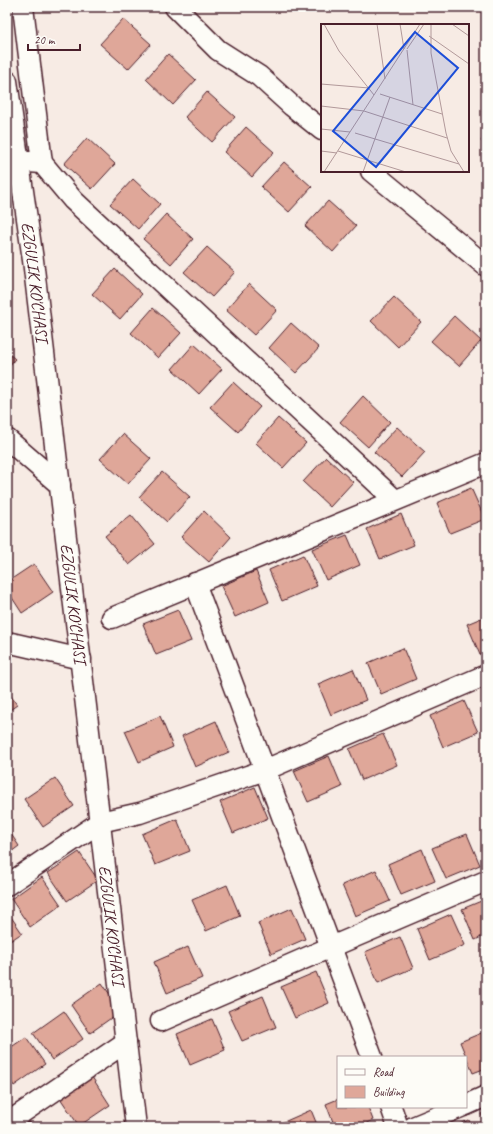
<svg xmlns="http://www.w3.org/2000/svg" width="493" height="1134" viewBox="0 0 493 1134" font-family="Caveat,sans-serif">
<style>
.building{fill:#dfa799;stroke:#4a1f2b}
.lines{fill:none;stroke-linecap:round;stroke-linejoin:round}
.minor-casing{stroke:#4a1f2b;stroke-width:23}
.minor{stroke:#fdfcf7;stroke-width:20}
.labels{text-anchor:middle;stroke-width:4;stroke-linejoin:round;paint-order:stroke}
.street-label{font-size:17px;fill:#4a1f2b;stroke:#fdfcf7}
.inset-road{fill:none;stroke:#b2999a;stroke-width:1}
.view{fill:#1d4ed8;fill-opacity:0.15;stroke:#1d4ed8;stroke-width:2}
.inset-edge{fill:none;stroke:#4a1f2b;stroke-width:2}
</style>
<rect width="100%" height="100%" fill="#f7ebe4"/>
<filter id="ink" filterUnits="userSpaceOnUse"><feTurbulence type="fractalNoise" baseFrequency=".025" numOctaves="2"/><feDisplacementMap in="SourceGraphic" scale="8" xChannelSelector="R" yChannelSelector="G"/><feConvolveMatrix kernelMatrix="1 2 1 2 8 2 1 2 1" color-interpolation-filters="sRGB"/></filter>
<g filter="url(#ink)">
<path class="building" d="M123,19L151,44L128,69L100,44Z
M168,54L196,80L173,105L146,79Z
M207,92L235,117L212,142L185,117Z
M246,127L274,152L252,177L224,152Z
M486,135V145L481,141Z
M87,138L115,164L92,189L64,164Z
M284,162L312,187L289,212L261,187Z
M133,179L160,204L138,229L110,204Z
M328,201L356,226L333,252L305,226Z
M166,214L193,239L171,264L143,239Z
M207,247L235,272L212,297L184,272Z
M115,269L142,294L120,319L92,294Z
M249,284L277,310L254,335L226,310Z
M394,297L421,322L398,347L371,321Z
M153,308L181,333L158,358L131,333Z
M454,316L481,341L459,366L431,341Z
M291,323L319,348L296,373L269,348Z
M194,344L222,369L199,394L172,369Z
M7,352L15,359L7,368Z
M233,382L260,407L238,432L210,407Z
M363,396L390,422L368,447L340,422Z
M278,418L306,443L283,468L256,443Z
M397,427L425,452L402,477L374,452Z
M123,434L151,459L128,484L100,459Z
M326,457L353,482L330,507L303,482Z
M162,472L190,497L167,522L139,497Z
M471,488L485,519L450,533L437,503Z
M204,511L231,537L209,562L181,537Z
M401,514L414,545L380,559L367,529Z
M131,515L155,544L129,565L105,536Z
M347,535L360,565L326,580L312,549Z
M303,555L317,586L282,601L269,570Z
M34,564L53,592L22,613L7,590V582Z
M256,571L269,602L235,617L221,586Z
M178,610L191,641L156,655L143,624Z
M486,616V653L480,655L467,624Z
M403,648L416,679L381,694L368,663Z
M353,669L366,700L331,715L318,684Z
M486,689V699L483,691Z
M7,690L17,705L7,712Z
M464,701L478,732L443,747L430,716Z
M160,716L173,747L139,762L125,731Z
M216,721L229,752L195,767L182,736Z
M383,734L397,765L362,780L349,749Z
M329,756L342,787L308,802L294,771Z
M55,778L74,806L43,827L24,799Z
M255,787L268,818L233,833L220,802Z
M177,819L190,851L155,865L142,834Z
M7,828L19,846L7,855Z
M467,834L480,865L446,879L432,848Z
M422,849L435,881L401,895L388,864Z
M79,852L98,880L67,901L48,873Z
M376,870L390,901L355,916L342,885Z
M42,877L61,905L30,927L11,899Z
M227,885L240,916L206,931L192,900Z
M486,899V935L475,940L462,909Z
M292,908L305,939L271,954L258,923Z
M7,911L22,933L7,943Z
M451,914L465,945L430,960L417,929Z
M400,937L413,968L378,983L365,952Z
M188,947L202,978L167,993L154,962Z
M316,972L329,1003L295,1018L281,987Z
M102,983L121,1011L90,1033L71,1005Z
M263,996L276,1027L242,1041L228,1011Z
M64,1011L83,1039L52,1060L33,1033Z
M212,1019L225,1050L190,1065L177,1034Z
M486,1031V1068L473,1073L460,1042Z
M26,1037L45,1064L14,1086L7,1075V1050Z
M92,1077L110,1105L79,1126L60,1098Z
M338,1099V1107H368L373,1120L358,1127H335L326,1104Z
M311,1110L318,1127H277V1125Z
M486,1112V1125L481,1114Z
M469,1120L472,1127H453Z
M30,1122L33,1127H22Z"/>
<g class="lines">
<g class="minor-casing">
<g id="minor">
<path d="M23,7L42,163L28,162"/>
<path d="M175,7L218,50L259,76L292,106L322,130"/>
<path id="s1" d="M7,81L33,260L136,1127"/>
<path d="M42,163L73,200L395,500"/>
<path d="M371,171L486,266"/>
<path d="M7,439L60,485"/>
<path d="M195,583L372,1057"/>
<path d="M112,618L486,463"/>
<path d="M7,642L81,659"/>
<path d="M7,885L100,822L140,813L265,770L486,675"/>
<path d="M161,1021L331,947L486,881"/>
<path d="M466,1105L486,1096"/>
<path d="M391,1107L398,1127"/>
<path d="M7,1123L126,1042"/>
<path d="M413,1127L461,1107"/>
</g>
</g>
<use href="#minor" class="minor"/>
</g>
</g>
<g class="labels">
<g class="street-label">
<text dy="6" stroke="none"><textPath href="#s1" startOffset="203">EZGULIK KO'CHASI</textPath></text>
<text dy="6" stroke="none"><textPath href="#s1" startOffset="527">EZGULIK KO'CHASI</textPath></text>
<text dy="6" stroke="none"><textPath href="#s1" startOffset="851">EZGULIK KO'CHASI</textPath></text>
</g>
</g>
<g transform="translate(321 24)">
<rect width="148" height="148" fill="#f7ebe4"/>
<path class="inset-road" d="M3,0L18,27L53,71M56,0L64,55M79,0L83,25M110,0V29L125,109L130,127L143,148M131,0L148,12M108,12L148,40M86,25L103,0M86,26L92,81M0,60L48,64M59,70L121,90M0,82L43,87L126,114M0,105L29,108M34,109L138,140M0,127L16,129M17,127L85,148M3,148L99,0M42,148L69,73"/>
<path class="view" d="M94,8L137,44L55,143L12,107Z"/>
<rect width="148" height="148" class="inset-edge"/>
</g>
<rect width="493" height="1134" fill="none" stroke="#fdfcf7" stroke-width="24"/>
<rect x="12" y="12" width="469" height="1110" fill="none" stroke="#4a1f2b" stroke-width="1.5" filter="url(#ink)"/>
<rect x="337" y="1056" width="130" height="52" fill="#fdfcf7" stroke="#b5a4a5"/>
<rect x="345" y="1069" width="20" height="6" fill="#fdfcf7" stroke="#b5a4a5"/>
<text x="373" y="1076" font-size="12" fill="#4a1f2b">Road</text>
<rect x="345" y="1086" width="20" height="12" fill="#dfa799" stroke="#b5a4a5"/>
<text x="373" y="1096" font-size="12" fill="#4a1f2b">Building</text>
<path d="M28 44v6h52v-6" fill="none" stroke="#4a1f2b" stroke-width="2"/>
<text x="34" y="44" font-size="12" fill="#4a1f2b" stroke="#fdfcf7" stroke-width="3" paint-order="stroke">20 m</text>
</svg>
